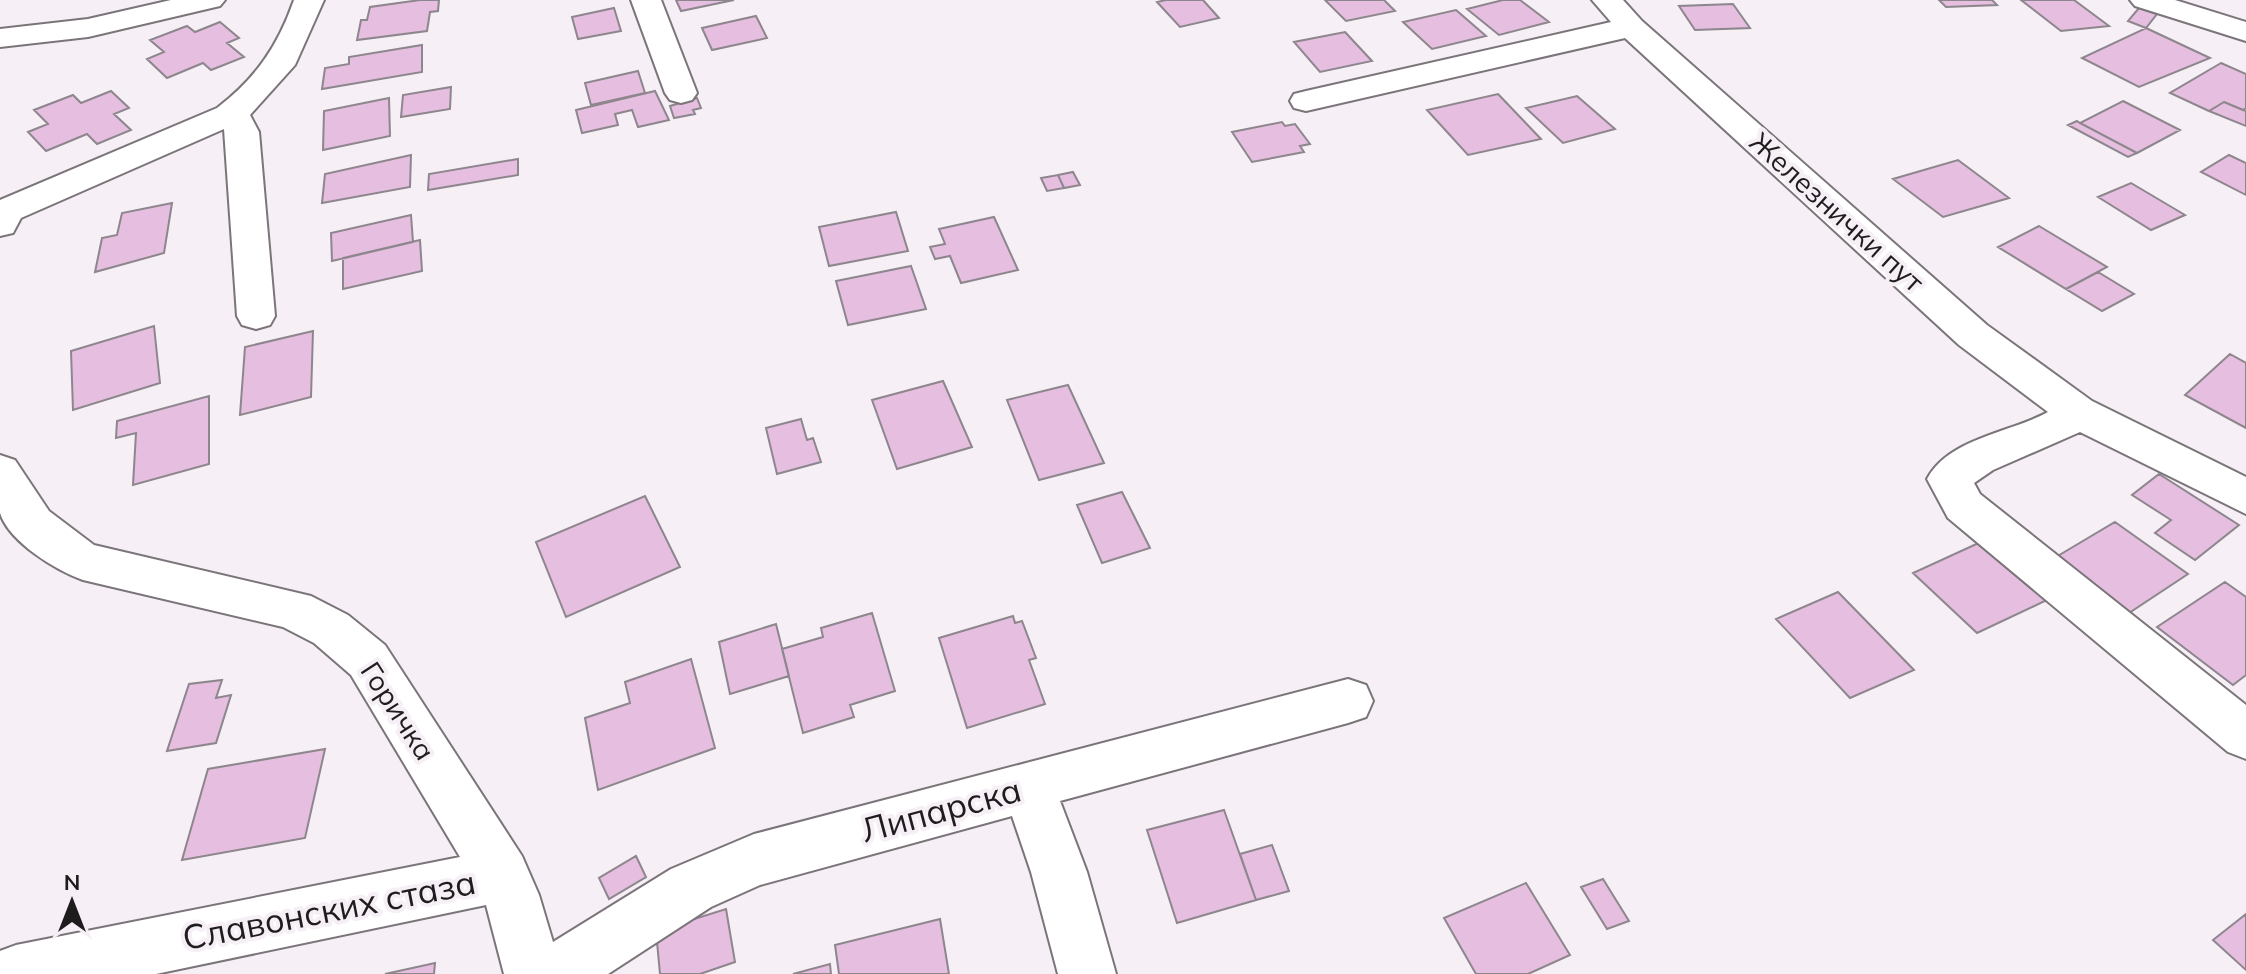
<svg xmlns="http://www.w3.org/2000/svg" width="2246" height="974" viewBox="0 0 2246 974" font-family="Mulish,sans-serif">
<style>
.building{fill:#e5bee0;stroke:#8d868c;stroke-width:2}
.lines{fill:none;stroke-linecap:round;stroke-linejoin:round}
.minor-casing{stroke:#7b757a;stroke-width:4}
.minor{fill:#fff;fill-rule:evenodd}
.labels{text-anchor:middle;stroke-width:8;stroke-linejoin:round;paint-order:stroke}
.street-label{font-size:28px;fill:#1f1c1e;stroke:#f6eff5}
.near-street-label{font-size:34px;fill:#1f1c1e;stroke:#f6eff5}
</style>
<rect width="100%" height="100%" fill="#f6eff5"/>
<path class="building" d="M420,0H439L438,11L430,12L427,31L357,40L361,20H367L370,7Z
M676,0H734L681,11Z
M1166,0H1203L1219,18L1180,27L1157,2Z
M1325,0H1384L1395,11L1346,21Z
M1503,0H1520L1549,22L1499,35L1467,9Z
M1939,0H1992L1997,5L1946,7Z
M2021,0H2074L2109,26L2061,31Z
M1733,4L1750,28L1695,30L1679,6Z
M614,8L621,31L578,39L572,17Z
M2139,8L2157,14L2146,28L2128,21Z
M1456,10L1486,36L1432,49L1403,22Z
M756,16L767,38L712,50L702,28Z
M220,22L239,38L227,43L244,57L211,70L203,63L167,78L147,59L164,52L150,40L187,26L195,32Z
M2146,28L2210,58L2139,87L2082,58Z
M1345,32L1372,61L1320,72L1294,42Z
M422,45V72L322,89L325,68L349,64V57Z
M2221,63L2246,74V108L2243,110L2224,102L2209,111L2170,93Z
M638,71L645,93L591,105L585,83Z
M451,87L450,109L401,117L403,95Z
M111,91L129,108L114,114L131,130L97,144L87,134L46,151L28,132L48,124L34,110L73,95L81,103Z
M655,91L669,120L638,127L632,110L615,114L618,125L582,133L576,110Z
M1498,94L1541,139L1468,155L1427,110Z
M1577,96L1615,129L1563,143L1526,108Z
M389,98L390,136L323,150L324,111Z
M697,98L701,108L693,110L695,114L674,118L670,106Z
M2123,101L2180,130L2137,153L2080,123Z
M2224,102L2246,111V126L2209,111Z
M2077,121L2080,123L2137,153L2128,157L2068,125Z
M1282,122L1285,126L1295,124L1310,144L1300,146L1304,152L1252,162L1232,132Z
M411,155L410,187L322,203L325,174Z
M2229,155L2246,163V195L2201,172Z
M518,159V175L428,190L429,174Z
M1958,160L2009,198L1943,217L1893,179Z
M1073,172L1080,185L1064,188L1058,175Z
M1058,175L1064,188L1047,191L1041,178Z
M2131,183L2185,215L2151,230L2098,197Z
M172,203L164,253L95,272L102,238L117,235L122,213Z
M896,212L908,251L829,266L819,227Z
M411,215L413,242L332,261L331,233Z
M994,217L1018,270L961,283L950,256L935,259L930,247L945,244L939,229Z
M2039,226L2107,267L2066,289L1998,247Z
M420,240L422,271L343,289V258Z
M911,266L926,309L848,325L836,281Z
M2098,272L2134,294L2102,311L2066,289Z
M154,326L160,383L73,410L71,351Z
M313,331L311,397L240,415L245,347Z
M2230,354L2246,363V428L2185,395Z
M943,381L972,447L897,469L872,400Z
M1068,385L1104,463L1039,480L1007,400Z
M209,396V464L133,485L136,433L116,438L117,421Z
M801,419L807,440L813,438L821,462L777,474L766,428Z
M2159,474L2239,525L2195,560L2155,533L2171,520L2132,495Z
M1122,492L1150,548L1102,563L1077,505Z
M645,496L680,567L566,617L536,542Z
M2115,522L2188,574L2129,613L2056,557Z
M1983,541L2049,599L1977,633L1913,573Z
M2225,582L2246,597V675L2233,685L2157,627Z
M1838,592L1914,670L1850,698L1776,619Z
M872,613L895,691L850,705L854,717L803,733L782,649L823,637L821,628Z
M1013,616L1015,623L1022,621L1036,658L1029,660L1045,704L967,728L939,638Z
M776,624L789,676L730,694L719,642Z
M691,659L715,748L598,790L585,718L630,703L625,682Z
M222,680L216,698L231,695L216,743L167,751L189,684Z
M325,749L305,838L182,860L208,769Z
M1224,810L1256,900L1177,923L1147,830Z
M1272,845L1289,891L1256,900L1240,854Z
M636,856L646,877L609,899L599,878Z
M1603,879L1629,921L1607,929L1581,887Z
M1526,883L1570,955L1528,974H1476L1444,918Z
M726,909L735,962L700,974H660L656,931Z
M2246,914V970L2213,940Z
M940,919L949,974H839L835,945Z
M435,963L434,974H385Z
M830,964L831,974H793Z"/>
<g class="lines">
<g class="minor-casing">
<path id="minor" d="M171,0H225L220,6L88,37L0,47V29L88,19Z
M294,0H324L295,65L250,115L259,132L275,316L270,325L256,329L242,325L237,316L224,129L21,218L13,233L0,236V200L217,108C256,78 278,46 294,0Z
M631,0H661L697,93L692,100L681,103L670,100L665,93Z
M1592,0H1623L1642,21L1987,325L2092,401L2246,477V514L2080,432L1993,470L1974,483L1980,494L2246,705V759L2228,752L1948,518L1927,479C1949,438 2010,433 2048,412L1959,345L1625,38L1306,111L1294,108L1290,101L1294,94L1306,91L1611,22Z
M2130,0H2175L2246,22V41L2135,6Z
M0,455L15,460L49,511L94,545L311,596L348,615L385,645L522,856L539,895L553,942L671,869L754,834L1348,679L1366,685L1373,701L1366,717L1348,723L1060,801L1087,872L1116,974H1058L1031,872L1012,816L760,885L711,907L608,974H504L486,905L156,974H0V951L16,945L460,857L351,675L314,643L283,627L83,580C57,571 9,542 0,513C0,497 0,472 0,455Z"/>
</g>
<use href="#minor" class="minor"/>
</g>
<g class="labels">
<g class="street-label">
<text transform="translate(1837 212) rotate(42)" y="10">Железнички пут</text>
<text transform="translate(398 711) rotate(57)" y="10">Горичка</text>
</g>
<g class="near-street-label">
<text transform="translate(941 810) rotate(-15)" y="12">Липарска</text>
<text transform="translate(329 910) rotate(-11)" y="12">Славонских стаза</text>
</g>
</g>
<g transform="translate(72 902)" stroke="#f6eff5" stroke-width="6" paint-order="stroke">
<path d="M0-6L14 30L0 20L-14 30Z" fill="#1f1c1e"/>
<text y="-12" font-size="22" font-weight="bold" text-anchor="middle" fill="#1f1c1e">N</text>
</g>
</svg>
